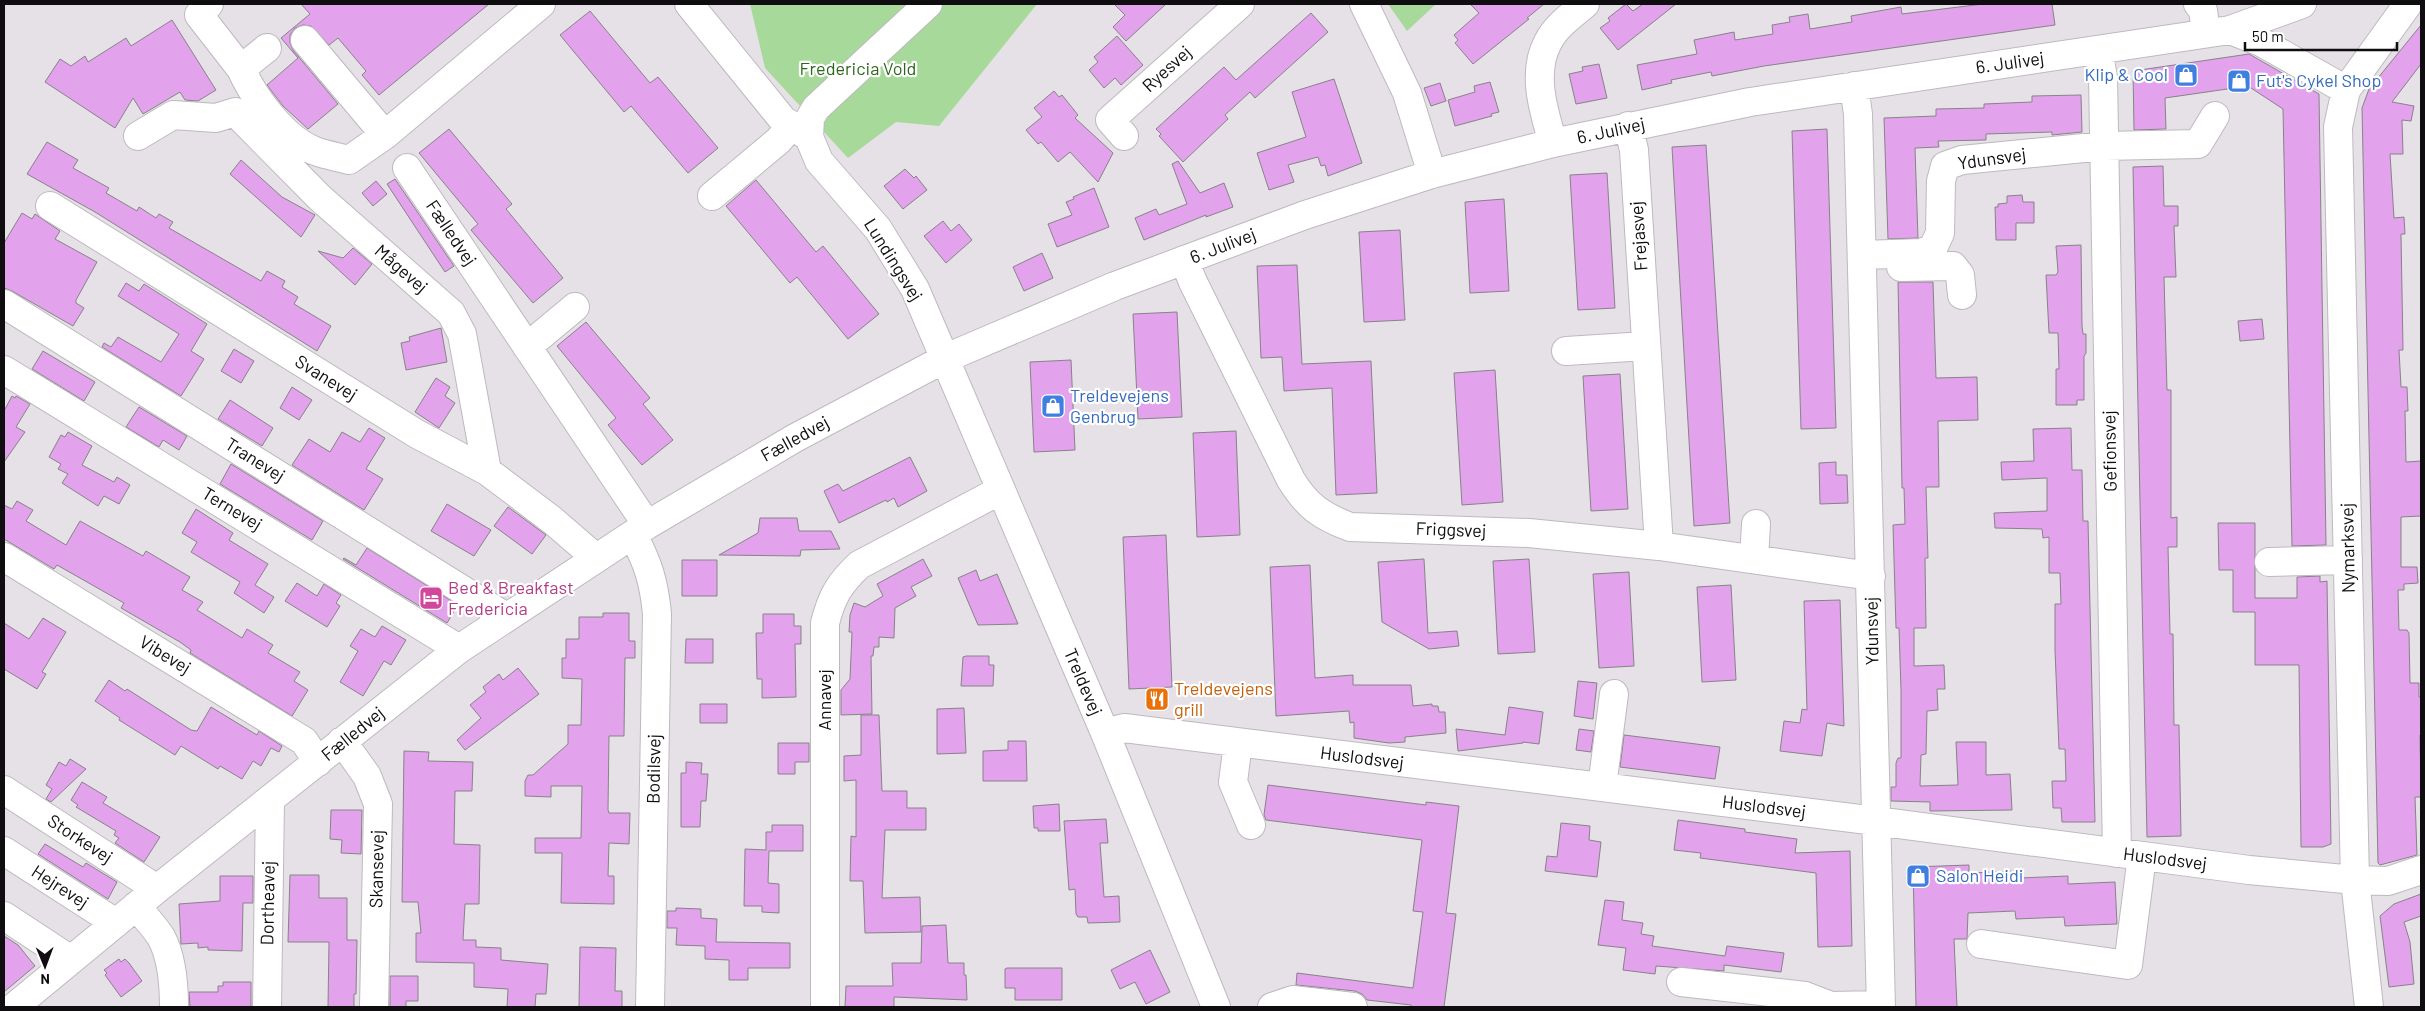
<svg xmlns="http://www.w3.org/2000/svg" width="2425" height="1011" viewBox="0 0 2425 1011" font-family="Barlow,sans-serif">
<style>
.green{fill:#a7da9a}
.building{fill:#e2a2ec;stroke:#878388}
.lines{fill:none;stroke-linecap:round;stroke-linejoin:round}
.minor-casing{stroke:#beb9bf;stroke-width:30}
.minor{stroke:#fff;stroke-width:28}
.labels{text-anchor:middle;stroke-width:4.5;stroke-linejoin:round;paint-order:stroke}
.street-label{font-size:18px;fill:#0f0d0f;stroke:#fff}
.park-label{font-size:18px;fill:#2c661b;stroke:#fff}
.shop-label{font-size:18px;fill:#366cbe;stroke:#fff;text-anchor:start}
.hotel-label{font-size:18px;fill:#b23c85;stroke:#fff;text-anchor:start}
.food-label{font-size:18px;fill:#c56008;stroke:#fff;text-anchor:start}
</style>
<rect width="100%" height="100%" fill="#e6e1e7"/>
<path class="green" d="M750,4H1037L939,126L896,122L848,158L765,68Z
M1388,4H1436L1407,31Z"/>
<path class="building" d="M301,4H489L379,95L362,75L366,71L338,38L329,45L311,26L303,25L295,28L290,35V43L293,50L338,104L308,129L283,106L267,85L298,58L281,38L310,14Z
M1114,4H1166L1126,41L1113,27L1125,15Z
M1470,4H1544L1527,18L1529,19L1473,64L1455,43L1458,40L1454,35L1479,13Z
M1626,4L1633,11L1643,4H1676L1618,50L1600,28L1610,21L1608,18Z
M1983,4H2052L2055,25L1764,66L1712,76L1711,72L1671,80L1672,83L1642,90L1637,65L1697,54L1694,40L1734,32L1735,40L1773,34L1772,25L1790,22L1789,17L1808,14L1810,29L1852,22L1851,16L1901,7L1902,14Z
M590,11L650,83L658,77L718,148L688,173L631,106L624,112L560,35Z
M1311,13L1328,32L1255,98L1250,92L1225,115L1228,119L1183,162L1159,136L1161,134L1156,129L1224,67L1236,80Z
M172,20L216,90L198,101L185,100L180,92L143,114L133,98L115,128L45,82L60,59L71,66L85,56L88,62L126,38L131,46Z
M2421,25V64L2392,102L2414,106L2411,121L2402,120L2403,154H2390L2394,218L2404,217L2405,234H2401L2403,350H2399L2401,387H2407L2408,411H2405L2406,462L2421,461V516L2401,517V567H2417L2418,583L2404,584V590H2398L2399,630H2407L2409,633L2410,683H2419V697H2421V735H2420L2421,797H2415L2417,855L2380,865L2378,863L2362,108L2369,89Z
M1117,36L1143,65L1121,85L1115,78L1104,88L1089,70L1098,62L1094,57Z
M2249,54L2319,94L2326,545L2292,546L2283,109L2248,86L2165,98L2166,129L2134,130L2133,71Z
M1599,64L1607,98L1576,104L1569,74L1583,71L1582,67Z
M1334,79L1362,163L1328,176L1325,165L1321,166L1318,157L1288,165L1294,182L1269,190L1257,153L1306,137L1292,92Z
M1490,82L1499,112L1491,114L1492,116L1455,126L1448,100L1475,92L1474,86Z
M1440,83L1446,101L1431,106L1424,88Z
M1054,91L1059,97L1062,95L1078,115L1075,118L1113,153L1098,182L1070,152L1058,162L1041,142L1038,144L1026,130L1042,117L1034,108Z
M2081,95L2082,132L2052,135V132L1986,134V140L1938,141L1939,147L1915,148L1918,238L1888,239L1884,118L1936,116V109L1984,108V104L2032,102V96Z
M449,129L512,204L506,209L563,278L533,303L471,230L478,224L419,153Z
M1827,129L1836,428L1801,429L1792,131Z
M47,142L78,160L73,168L109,188L106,193L137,211L139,207L156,218L159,214L173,222L169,228L261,281L267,271L285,281L282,287L298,297L294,304L331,326L317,351L95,212L27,174Z
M1706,145L1730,523L1694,526L1672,147Z
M241,160L282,197L315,215L301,237L230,174Z
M1178,161L1200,193L1224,183L1233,207L1206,217V215L1144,240L1135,218L1156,209L1159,215L1187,204L1172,164Z
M2163,166L2164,206H2178V226H2174L2176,277H2164L2167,390H2171V518L2177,517V547H2168L2170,634H2173L2174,725H2179L2181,836L2147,837L2133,167Z
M905,169L914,178L916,176L927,190L903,209L884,186Z
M1607,173L1615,308L1578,310L1570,175Z
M395,179L454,266L445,272L387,184Z
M756,180L816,252L823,246L879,314L848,339L797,277L790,283L726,206Z
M376,181L387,194L373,206L362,193Z
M1094,188L1109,227L1057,247L1048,224L1072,215L1066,202L1074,199L1073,197Z
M2022,195L2023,202H2034V223H2016V240H1996L1995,207H1998V204L2007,203V196Z
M1504,199L1509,291L1470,293L1465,202Z
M22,213L32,219L35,214L60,231L55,239L97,262L76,300V303L84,308L73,326L12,291L4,288V243Z
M943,221L951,231L959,224L972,240L946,263L924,236Z
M1400,230L1405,320L1364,322L1359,232Z
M2081,245L2082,326L2083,334H2086V353L2084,356V400H2077V405H2056V369H2059L2058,333H2049L2046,275H2056L2058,272L2056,246Z
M353,248L372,264L355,285L318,251L343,258Z
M1042,253L1053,278L1024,291L1013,267Z
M1297,265L1302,364L1371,361L1377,493L1336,495L1332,388L1284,391L1282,357L1261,358L1257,266Z
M1898,282H1933L1936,378L1977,377L1978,420L1938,421L1939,487H1926L1928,558H1925L1926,628H1914V666L1944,665L1945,689H1937L1938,710L1927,711L1926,754L1921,755L1920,786L1958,785L1956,742H1986V775L2010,774L2012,810L1930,811V802L1891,801V787H1896V763L1898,758H1901V690L1899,628H1896L1893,525L1905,524L1904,488H1902Z
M126,283L139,291L144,284L207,324L191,351L204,359L181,396L102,347L104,343L111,347L118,337L161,362L179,334L118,296Z
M1177,312L1182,417L1138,419L1133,314Z
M2262,319L2264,339L2240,341L2238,321Z
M586,322L650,398L643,404L673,440L642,465L608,425L616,418L557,346Z
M441,328L447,362L406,370L401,343L410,341L409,337Z
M234,349L254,361L241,383L221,371Z
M43,351L95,382L84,401L32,369Z
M1071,360L1075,450L1034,452L1030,362Z
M1495,370L1503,502L1462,505L1454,373Z
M1620,374L1628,509L1591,511L1583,376Z
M436,378L450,387L445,396L455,403L439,428L415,412Z
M292,387L312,400L299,420L280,408Z
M12,396L15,398L16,396L30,404L16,427L25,432L4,462V411Z
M230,400L273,428L262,446L218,419Z
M139,407L187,436L179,450L163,440L159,447L126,427Z
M369,428L385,438L366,469L383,479L364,510L292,465L309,439L330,452L342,432L360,442Z
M2071,428L2072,470H2082L2083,521H2088L2095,822H2062L2061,808H2053L2052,781H2066L2065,749H2059L2055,650V604H2061L2060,573H2049V537L2043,538L2042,529L1995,528L1994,513L2047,511V478L2002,480L2001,462L2034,461L2033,429Z
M1236,431L1240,535L1197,537L1193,433Z
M68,432L92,446L82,465L114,482L117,477L130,485L119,504L104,496L98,506L62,483L68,474L58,469L61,464L49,457L61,435L65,437Z
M910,457L927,491L898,507L894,498L887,502L886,500L839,523L824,491L838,484L843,491Z
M1836,462V475H1847L1848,503L1820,504L1819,463Z
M231,464L323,521L312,540L220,484Z
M17,501L33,510L26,521L66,545L80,521L143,556L146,551L190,577L182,590L203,602L197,610L242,638L247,629L273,645L268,653L300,672L294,681L308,690L292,716L190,653L191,650L180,642L121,608L124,603L57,565L54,569L4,539V505L12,509Z
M447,504L491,530L474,556L431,531Z
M508,507L546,535L532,554L494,526Z
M196,509L233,533L229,540L268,564L255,585L274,597L264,613L234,593L240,582L191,552L197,542L182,533Z
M760,518H797L799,531H831L840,549L801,550L800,556L719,555L758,533Z
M2218,523H2255V598H2297V577L2320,576V582L2327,581L2331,844L2323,847H2301L2299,665H2255V612H2233V570H2219Z
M1166,535L1172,687L1129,689L1123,537Z
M367,548L458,605L447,623L343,559L344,558L356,565Z
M923,559L932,576L911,587L916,596L895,608L894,638L879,637V647H874L873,656H871L872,714L841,715V690L850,679L852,632H849L850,615L854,603L865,607L883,596L877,584Z
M1424,559L1428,633L1457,631L1459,646L1429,649L1382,622L1378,562Z
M1529,559L1535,652L1498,654L1493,561Z
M682,560H717V596H682Z
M1310,565L1315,678L1353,675V685H1411L1413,706L1432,704V706H1438L1439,712H1445L1446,733L1405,737V742L1389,743L1354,738V722L1350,723L1349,711L1276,716L1270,567Z
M976,570L980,581L997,574L1018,624L978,625L958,578Z
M1629,572L1634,666L1599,668L1593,574Z
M297,583L317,596L324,584L341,595L336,603L340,606L327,627L285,601Z
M1731,585L1736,680L1702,682L1697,587Z
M1840,600L1844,726L1827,723L1822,756L1780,751L1784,721L1800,723L1802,709L1807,710L1804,601Z
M603,613H629V641H635V658H625L624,736H609L608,810L609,813H630L629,844L609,843L608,876H614V904L561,903L562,853H535V838H581L582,786H551V797L525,796V781L528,775H533L568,744V725H581L582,679L562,678V658H566V639H579V617H603Z
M763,614H794V626H801V644H795L796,697L762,698V679H757L756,633H763Z
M43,618L66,632L42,672L46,674L37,689L4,669V623L29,639Z
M382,626L406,640L391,665L384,661L363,696L340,682L358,651L350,646L361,629L375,637Z
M686,639H713V663H685Z
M966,656H989V665H994L993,686H961L963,657Z
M518,668L539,694L465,750L457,740L481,718L470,705L486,692L483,687L499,674L503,680Z
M109,680L125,691L127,689L191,730L197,731L211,707L257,735L259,731L282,746L279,752L271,748L261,766L253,761L242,779L220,766L218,769L181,746L175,755L119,720L120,718L95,701Z
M1578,681L1597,683L1593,719L1574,716Z
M700,704H727V723H700Z
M1509,707L1543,712L1539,744L1523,742V743L1458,751L1456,729L1505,735Z
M964,708L966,753L937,754V709Z
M861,715H879L882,791H907V808H926V830H885L882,898L920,897L921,932L865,933L863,881H850L851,836L856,837V780L844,781V756L861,755Z
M1579,729L1594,731L1591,752L1576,750Z
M1624,735L1720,747L1715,779L1620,767Z
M1008,741H1026L1027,781H983V751L1008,750Z
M778,743H809V762H795V774H778Z
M404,751L429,752L428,761L473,762L472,791H455L454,844L480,845L479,904H465L463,940H476V947L501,948V960L548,964L546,994H536L535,1007H507L508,989L474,987V963L416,962V933H421L418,902H402Z
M70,759L86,769L51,802L46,799L52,789L46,785L59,762L66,766Z
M686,762L702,763L701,774H708L706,801H701L700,827H681V773H686Z
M82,782L107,797L103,803L160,837L144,862L115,843L119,838L114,835L116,831L76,807L78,805L71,800Z
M1268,785L1426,805V802L1459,806L1446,913L1456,914L1444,1007H1411V1005L1367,1000L1362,994L1355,991L1296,985L1297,973L1413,988L1423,912L1413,911L1422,840L1266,820L1264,815Z
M1059,804L1060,831H1038V828H1034L1033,806Z
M331,810H362L361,854L341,853L342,840L330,839Z
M1106,819L1108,843H1100L1104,897L1119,896L1120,922L1088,923L1087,917H1078L1076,914L1075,889L1069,890L1064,821Z
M1678,820L1745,829V832L1797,839L1795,853L1850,851L1852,946L1818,947L1816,873L1700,858L1701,853L1674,850Z
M1561,823L1590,826L1589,840L1601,842L1597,877L1545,871L1547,856L1557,857Z
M772,825H803V851H769L768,883L779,884V913L762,912V906H744L745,849L766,850V832H772Z
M45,844L83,867L86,863L117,882L108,899L38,854Z
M1969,865V873L2019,871V878L2068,876V884L2115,882L2117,924L2065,926L2064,917L2016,919L2015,911L1968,913L1967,939H1954L1957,1007H1916L1913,867Z
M290,875H319V898H347V940H357L356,994H354V1007H328L329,942H288Z
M220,876H253V903H243L242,951L208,950V947L198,948V943L181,944L179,904L220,901Z
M2421,894V916L2404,922L2410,942L2414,984L2389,987L2380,916L2394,904Z
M1605,900L1624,902L1622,920L1643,923L1641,934L1654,936L1652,946L1725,956L1727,946L1784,953L1781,972L1724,965V971L1656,966L1655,974L1623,970L1626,948L1598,945Z
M676,908L701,909V918L717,919L716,942L790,943V968H748V980H729V960L705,959V946L676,945L677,928H667V911H676Z
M946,925L948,963H964V975H966L967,1000L894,997V1007H845L846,986H893L892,963H921L922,926Z
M4,936L18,945L35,966L4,992Z
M580,947L616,948L615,991H622V1007H579Z
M1150,950L1170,992L1146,1004L1135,982L1120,989L1111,970Z
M119,959L121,962L125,959L129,963L142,981L121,997L105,975L107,973L104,970Z
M1007,968H1062V1000H1015V988H1005V969Z
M390,976H418V1001H406V1007H390Z
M223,982H251V1007H190L189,992H218V986H223Z"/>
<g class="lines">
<g class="minor-casing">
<path id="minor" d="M209,4L199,15L241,69
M689,4L783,120L809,137L819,161L878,229L915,289L1105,733L1216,1007
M1364,4L1407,93L1432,174
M2198,4L2203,10L2206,33
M2230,30L2261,42L2346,90
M305,40L385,135
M267,48L241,69C254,98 284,139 315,151C326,155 338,157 349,160L385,135L541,4
M2098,50L2103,77L2117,853
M1854,86L1858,114L1881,1007
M1628,126L1634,150L1659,546
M138,136L173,115L216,118L235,112L320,198L451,313L462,334L487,471
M1124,136L1110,120L1240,4
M809,137L810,118L816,108L928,4
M1553,143C1544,112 1531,73 1548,42C1556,26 1572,15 1585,4
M407,168L647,525
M712,196L778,141L792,125
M50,206L417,434L487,471L552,520L596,558
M1862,255L1922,253L1933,248L1940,233L1941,181L1945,166L1962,160L2104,146L2198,144L2215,116
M1184,260L1193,282L1291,480C1307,506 1321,516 1350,527L1529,533L1659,546L1871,576
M1901,267L1953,266L1960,275L1962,295
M4,304L506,617
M527,347L575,307
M1566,351L1646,346
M4,370L459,649
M633,535C648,563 654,582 657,614L650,1007
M4,557L304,741L318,762
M1754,559L1756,524
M2269,562L2348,560
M1105,733L1124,728L1876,821L2249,870L2355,880L2388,881L2421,870
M342,741L367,776L378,804L374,1007
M1238,743L1233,782L1251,825
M1602,787L1614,694
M4,790L157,889
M4,851L116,923
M136,906C144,916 154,926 161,937C172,957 174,985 174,1007
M4,916L71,960
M1981,944L2128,965L2142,856
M1681,982L1805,996L1831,1006L1881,1005
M14,1007L157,889L459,649L647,525L795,438L946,358L1115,286L1305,215L1432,174L1553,143L1750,102L2230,30L2302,4
M267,1007L270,800
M825,1007V623C832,596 839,584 859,565L1001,490
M1272,1007L1293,1000L1353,1007
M2369,1007L2355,880L2338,127L2346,90L2408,4"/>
</g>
<use href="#minor" class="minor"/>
</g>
<defs>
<g id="shop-square" transform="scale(1.25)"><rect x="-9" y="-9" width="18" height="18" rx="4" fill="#3f7fe0" stroke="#fff"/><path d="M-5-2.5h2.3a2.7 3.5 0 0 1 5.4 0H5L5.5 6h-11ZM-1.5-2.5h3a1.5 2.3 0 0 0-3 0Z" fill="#fff"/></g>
<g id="hotel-square" transform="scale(1.25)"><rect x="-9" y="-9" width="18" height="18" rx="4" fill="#d1479c" stroke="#fff"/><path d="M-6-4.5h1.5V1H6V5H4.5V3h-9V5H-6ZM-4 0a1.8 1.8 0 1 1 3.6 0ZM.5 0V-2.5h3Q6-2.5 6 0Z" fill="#fff"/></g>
<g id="restaurant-square" transform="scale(1.25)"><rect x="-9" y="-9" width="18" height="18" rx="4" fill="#e8710a" stroke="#fff"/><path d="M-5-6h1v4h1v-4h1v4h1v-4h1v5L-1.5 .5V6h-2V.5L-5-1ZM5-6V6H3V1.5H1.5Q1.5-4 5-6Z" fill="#fff"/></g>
</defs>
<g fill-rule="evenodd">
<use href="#shop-square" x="2186" y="75"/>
<use href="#shop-square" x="2239" y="81"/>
<use href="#shop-square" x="1053" y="406"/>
<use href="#hotel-square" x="431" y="598"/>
<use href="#restaurant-square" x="1157" y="699"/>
<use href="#shop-square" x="1918" y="876"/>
</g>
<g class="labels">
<g class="street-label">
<text transform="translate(2010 63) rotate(-8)" y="6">6. Julivej</text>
<text transform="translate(1167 69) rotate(-42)" y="6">Ryesvej</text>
<text transform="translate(1611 131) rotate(-12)" y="6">6. Julivej</text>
<text transform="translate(1992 159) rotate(-8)" y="6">Ydunsvej</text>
<text transform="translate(451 233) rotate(56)" y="6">Fælledvej</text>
<text transform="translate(1639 236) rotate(-94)" y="6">Frejasvej</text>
<text transform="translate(1223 246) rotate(-21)" y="6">6. Julivej</text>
<text transform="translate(893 260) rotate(58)" y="6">Lundingsvej</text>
<text transform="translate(401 269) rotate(41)" y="6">Mågevej</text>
<text transform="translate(326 378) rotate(32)" y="6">Svanevej</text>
<text transform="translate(795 439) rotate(-29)" y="6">Fælledvej</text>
<text transform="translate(2110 451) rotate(-91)" y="6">Gefionsvej</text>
<text transform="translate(255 460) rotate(32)" y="6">Tranevej</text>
<text transform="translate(232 509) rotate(31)" y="6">Ternevej</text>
<text transform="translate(1451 530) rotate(2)" y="6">Friggsvej</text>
<text transform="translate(2348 548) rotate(-91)" y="6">Nymarksvej</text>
<text transform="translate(1872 631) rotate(-91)" y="6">Ydunsvej</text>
<text transform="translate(165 655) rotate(31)" y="6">Vibevej</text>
<text transform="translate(1083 682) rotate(67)" y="6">Treldevej</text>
<text transform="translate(825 700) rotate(-90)" y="6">Annavej</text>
<text transform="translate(353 734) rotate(-39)" y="6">Fælledvej</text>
<text transform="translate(1362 758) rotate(7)" y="6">Huslodsvej</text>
<text transform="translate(654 769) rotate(-89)" y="6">Bodilsvej</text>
<text transform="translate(1764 807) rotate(7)" y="6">Huslodsvej</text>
<text transform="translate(80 839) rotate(33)" y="6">Storkevej</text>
<text transform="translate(2165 859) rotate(7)" y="6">Huslodsvej</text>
<text transform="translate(377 869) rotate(-89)" y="6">Skansevej</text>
<text transform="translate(60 887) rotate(33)" y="6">Hejrevej</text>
<text transform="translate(268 903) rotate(-89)" y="6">Dortheavej</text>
</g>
<g class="park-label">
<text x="858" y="75">Fredericia Vold</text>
</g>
<g class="shop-label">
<text x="2168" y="81" text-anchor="end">Klip &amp; Cool</text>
<text x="2256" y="87">Fut's Cykel Shop</text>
<text x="1070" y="402">Treldevejens<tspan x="1070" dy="21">Genbrug</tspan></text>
<text x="1936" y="882">Salon Heidi</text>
</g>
<g class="hotel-label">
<text x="448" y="594">Bed &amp; Breakfast<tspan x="448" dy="21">Fredericia</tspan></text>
</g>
<g class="food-label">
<text x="1174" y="695">Treldevejens<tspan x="1174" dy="21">grill</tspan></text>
</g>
</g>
<rect width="2425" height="1011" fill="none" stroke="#0f0d0f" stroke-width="10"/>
<g transform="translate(45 966) rotate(179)" stroke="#ffffff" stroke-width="4" paint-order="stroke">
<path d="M0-4L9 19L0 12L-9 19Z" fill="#0f0d0f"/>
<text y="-8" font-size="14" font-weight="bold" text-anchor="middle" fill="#0f0d0f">N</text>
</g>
<path d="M2245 42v8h152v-8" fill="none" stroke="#0f0d0f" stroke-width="2.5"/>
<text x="2252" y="42" font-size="15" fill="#0f0d0f" stroke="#ffffff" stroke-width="4" paint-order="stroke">50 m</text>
</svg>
